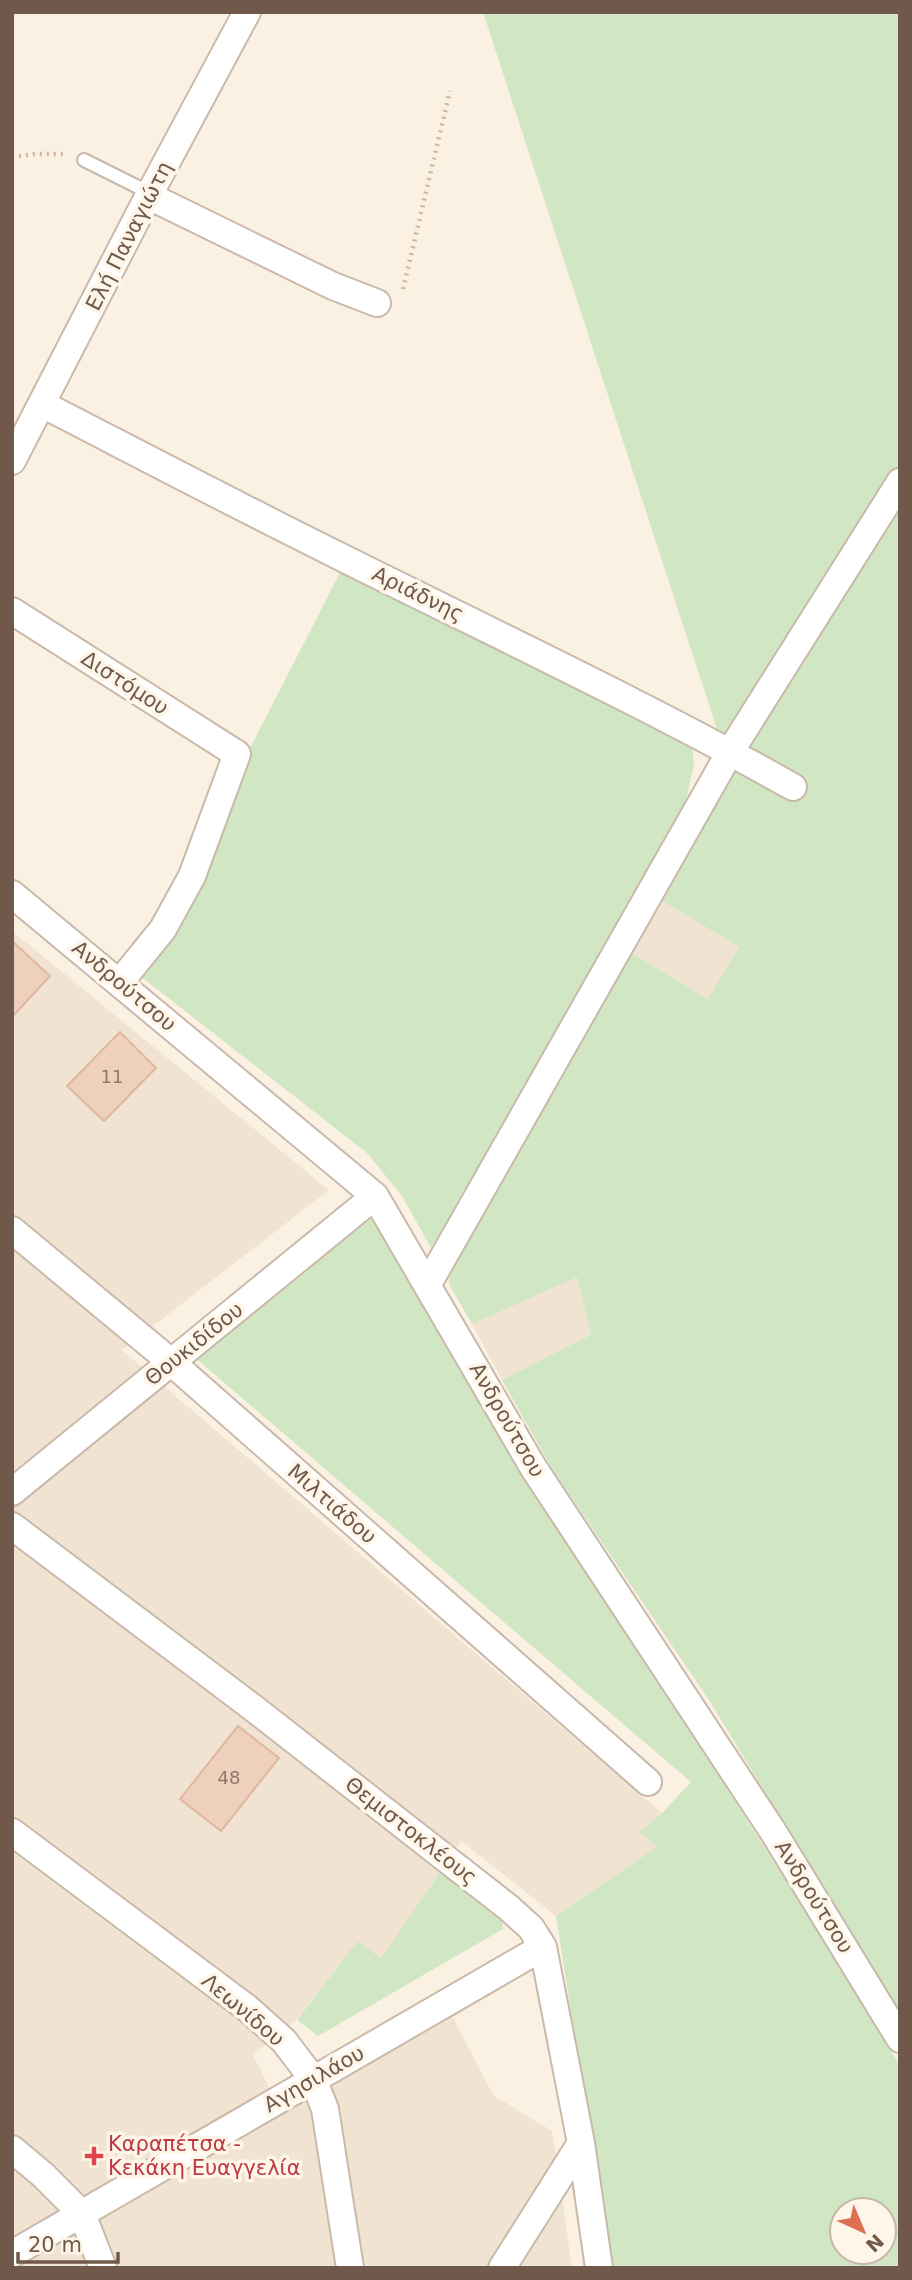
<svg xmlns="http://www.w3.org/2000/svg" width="912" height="2280" viewBox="0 0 912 2280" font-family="'DejaVu Sans',sans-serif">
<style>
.residential{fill:#f1e3d2}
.green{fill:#d1e7c3;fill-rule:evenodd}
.building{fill:#eed0bd;stroke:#dfb79e;stroke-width:2}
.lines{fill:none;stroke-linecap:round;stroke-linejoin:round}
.service-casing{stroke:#cab9aa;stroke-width:16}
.minor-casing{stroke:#cab9aa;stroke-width:30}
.path{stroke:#d2b4a0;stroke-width:4.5;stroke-dasharray:2 5;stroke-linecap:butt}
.service{stroke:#fff;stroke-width:12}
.minor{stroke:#fff;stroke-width:26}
.health-dot{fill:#e0444e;stroke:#fef6e9;stroke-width:2.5}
.labels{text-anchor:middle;stroke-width:7;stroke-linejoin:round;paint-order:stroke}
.number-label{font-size:18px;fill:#907768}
.street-label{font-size:21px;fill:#70594b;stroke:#fef6e9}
.health-label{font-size:21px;fill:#be3a42;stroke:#fef6e9;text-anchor:start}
</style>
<rect width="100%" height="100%" fill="#faf1e3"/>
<path class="residential" d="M654,896L739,947L708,999L623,948Z
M12,931L329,1190L122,1350L662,1813L639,1832L658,1847L556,1916L461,1841L381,1959L357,1941L297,2019L253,2055L279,2107L344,2078L446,2004L493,2095L552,2131L572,2268H12Z
M577,1276L591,1335L502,1380L472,1324Z"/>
<path class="green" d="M483,12H900V2015L709,1700L554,1472L502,1380L591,1335L577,1277L472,1324L449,1284L451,1260L623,948L708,999L739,947L654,896L728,763Z
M343,567L658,726L692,748L694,764L683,815L431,1248L402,1196L367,1153L135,972Z
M374,1217L530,1482L829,1948L900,2066V2268H611L556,1916L657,1847L639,1832L662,1813L691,1782L193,1356ZM842,2210H884V2252H842Z
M443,1868L502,1914L503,1929L318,2036L297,2020L357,1941L381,1958Z"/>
<path class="building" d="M12,941L50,976L12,1017Z
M120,1032L156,1068L104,1121L67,1086Z
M238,1726L279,1758L221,1831L180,1799Z"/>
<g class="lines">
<g class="service-casing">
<path id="service" d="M84,160L150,193"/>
</g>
<g class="minor-casing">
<path id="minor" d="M149,196L333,286L377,303
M42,404C141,455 240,507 339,556C491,632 645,704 793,787
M12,461L150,193L247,12
M12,611L237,754L192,876L163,929L120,982
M12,894L375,1196L533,1467L774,1833L900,2039
M12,1230L171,1362L648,1782
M428,1284L730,752L900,482
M12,1492L375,1196
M12,1526L252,1707L509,1908L531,1928L543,1947L581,2143L599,2268
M12,1832L247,2008L284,2041L313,2079L325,2109L350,2268
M12,2149L43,2175L82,2214L103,2268
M12,2254L543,1947
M502,2268L581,2143"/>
</g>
<path class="path" d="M12,157L35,154H63
M403,289L450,91"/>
<use href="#service" class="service"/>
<use href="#minor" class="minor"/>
</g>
<path class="health-dot" d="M90.5 2145.5h7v7h7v7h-7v7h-7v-7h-7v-7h7z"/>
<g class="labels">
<g class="number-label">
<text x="112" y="1083">11</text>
<text x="229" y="1784">48</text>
</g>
<g class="street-label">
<text transform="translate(129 236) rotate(-63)" y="7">Ελή Παναγιώτη</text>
<text transform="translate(418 594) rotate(26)" y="7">Αριάδνης</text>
<text transform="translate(125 683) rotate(33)" y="7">Διστόμου</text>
<text transform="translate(124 986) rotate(40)" y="7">Ανδρούτσου</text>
<text transform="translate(194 1344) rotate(-39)" y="7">Θουκιδίδου</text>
<text transform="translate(507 1420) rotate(60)" y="7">Ανδρούτσου</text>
<text transform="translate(332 1504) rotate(41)" y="7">Μιλτιάδου</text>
<text transform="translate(411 1831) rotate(38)" y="7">Θεμιστοκλέους</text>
<text transform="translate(814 1897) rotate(58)" y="7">Ανδρούτσου</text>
<text transform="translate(243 2010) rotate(40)" y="7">Λεωνίδου</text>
<text transform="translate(314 2079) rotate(-30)" y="7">Αγησιλάου</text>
</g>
<g class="health-label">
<text x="108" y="2151">Καραπέτσα -<tspan x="108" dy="24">Κεκάκη Ευαγγελία</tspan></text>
</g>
</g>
<rect width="912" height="2280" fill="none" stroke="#70594b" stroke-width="28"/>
<g transform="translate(863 2231) rotate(136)"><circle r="33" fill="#fef6e9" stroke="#c5b7aa" stroke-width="2"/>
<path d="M0-5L12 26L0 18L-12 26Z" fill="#dc7050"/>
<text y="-10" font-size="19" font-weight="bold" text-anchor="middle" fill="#70594b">N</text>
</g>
<path d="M18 2252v10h100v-10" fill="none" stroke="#70594b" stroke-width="3.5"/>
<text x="28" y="2252" font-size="21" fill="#70594b" stroke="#fef6e9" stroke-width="5" paint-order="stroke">20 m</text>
</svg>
